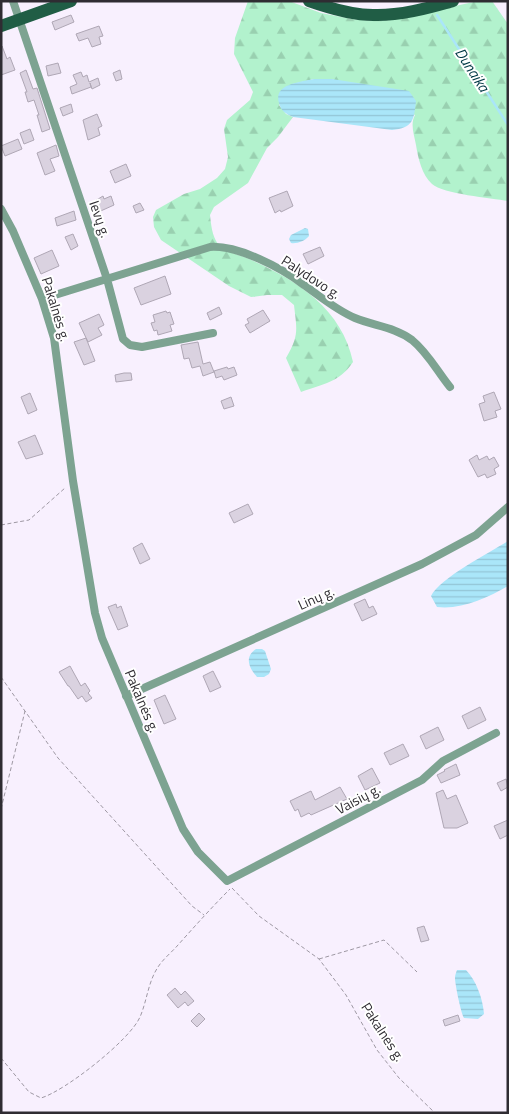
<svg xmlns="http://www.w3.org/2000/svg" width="509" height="1114" viewBox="0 0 509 1114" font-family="'Titillium Web',sans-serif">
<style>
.forest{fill:url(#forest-firs)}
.water{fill:url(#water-rules)}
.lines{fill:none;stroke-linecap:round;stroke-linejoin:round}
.stream{stroke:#aae6f9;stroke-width:2.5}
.building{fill:#dad2e0;stroke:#afa7b5}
.path{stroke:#9e98a3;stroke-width:1;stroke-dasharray:4 2.5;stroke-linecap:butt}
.street{stroke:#7da391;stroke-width:8}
.primary{stroke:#205d45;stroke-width:12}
.labels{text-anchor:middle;stroke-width:4;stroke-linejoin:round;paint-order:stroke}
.street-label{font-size:14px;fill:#2f2c32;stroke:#fff}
.water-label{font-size:15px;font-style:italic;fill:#013845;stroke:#fff}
</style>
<defs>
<pattern id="forest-firs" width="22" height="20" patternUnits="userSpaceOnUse" patternTransform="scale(1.25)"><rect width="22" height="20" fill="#b2f2cd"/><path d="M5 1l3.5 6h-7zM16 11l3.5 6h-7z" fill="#99d0b0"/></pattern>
<pattern id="water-rules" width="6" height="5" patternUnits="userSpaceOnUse" patternTransform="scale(1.25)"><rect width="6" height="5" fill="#aae6f9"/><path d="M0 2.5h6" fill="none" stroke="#93c5d6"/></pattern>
</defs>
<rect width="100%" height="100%" fill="#f8f0fe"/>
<path class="forest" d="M248,1H289L321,13L352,19L372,21L391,20L478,1H492L508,24V201C491,198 443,194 432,184C422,175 418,158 416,145C414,134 410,124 415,115L332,79H314L293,84L279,105L286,114L293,117L278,137L267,148L248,183L214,207L210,215C211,224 212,236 218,244C226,253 238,254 249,259C295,279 342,308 353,362C340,382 323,384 301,392L286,358C299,335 297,331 294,305L282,295H267L251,297L229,286L161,240L154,227L153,217L156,210L184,194L200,189L217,178L225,169L228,157L224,129L227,120L250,100L253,92L234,54L235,38Z"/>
<path class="water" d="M314,79H332L409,91L416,101C414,120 413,128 392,130L293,117C286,114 281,111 279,103C273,84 300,82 314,79Z
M305,228L308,229L309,236C305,241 297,244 291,243L289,239L291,235Z
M508,541V586C487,598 461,610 437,607L431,596C440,578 489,553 508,541Z
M256,649H262L265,651L271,669L269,674L264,677H257C249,668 244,657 256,649Z
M457,970H466C476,980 483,999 484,1014L478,1019L464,1018C461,1013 455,984 455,978C455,975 456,973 457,970Z"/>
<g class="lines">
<path class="stream" d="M437,15L508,125"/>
</g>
<path class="building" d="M71,15L74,22L55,30L52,22Z
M99,26L103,36L99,37L101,44L92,47L88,38L79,41L76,34Z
M2,46L7,59L10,57L15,70L1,75Z
M58,63L61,73L48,76L46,66Z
M26,70L33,89L37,88L50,129L42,132L37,115H39L34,100L28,102L25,92H27L20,73Z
M120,70L122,79L116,81L113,73Z
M81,72L83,77L87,75L89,82L98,78L100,85L92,89L90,83L91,87L72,94L70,87L77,84L73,75Z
M71,104L73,112L63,116L60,108Z
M97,114L102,126L98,128L100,135L88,140L83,120Z
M30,129L34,140L24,144L20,133Z
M18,139L22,149L5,156L1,146Z
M56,145L59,156L50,159L55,171L45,175L37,153Z
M126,164L131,176L115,183L110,171Z
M287,191L293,206L281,212L280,210L275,213L269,198Z
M103,196L104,199L111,196L114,205L94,214L90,204Z
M140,203L144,210L136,213L133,206Z
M74,211L76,220L57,226L55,218Z
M73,234L78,246L71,250L65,237Z
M320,247L324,256L308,264L303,254Z
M52,250L59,266L41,274L34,258Z
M165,276L171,294L141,305L134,288Z
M219,307L222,314L210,320L207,313Z
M263,310L270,321L250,333L245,325L249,323L247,319Z
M166,311L167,313L170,312L174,324L170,325L172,331L158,335L157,330L154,331L151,323L155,322L153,315Z
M99,314L104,325L98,328L102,335L88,342L79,323Z
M86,338L95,361L84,365L74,342Z
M198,342L203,364L210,362L214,372L203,376L200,366L192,368L189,358L184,359L181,345Z
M227,367L228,369L234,367L237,375L224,380L222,376L216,378L214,371Z
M124,373H131L132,380L116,382L115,375Z
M494,392L501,409L495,411L497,417L484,421L479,404L485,402L483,396Z
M30,393L37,410L28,414L21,397Z
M231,397L234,406L224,409L221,401Z
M35,435L43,454L26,459L18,442Z
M477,455L479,460L487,456L489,460L494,457L499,466L494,469L496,474L487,478L485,474L478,477L469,460Z
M248,504L253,514L234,523L229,513Z
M142,543L150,559L140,564L133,548Z
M365,599L369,608L373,606L377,614L362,621L354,604Z
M116,604L117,608L121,606L128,626L118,630L108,607Z
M70,666L81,686L85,683L90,691L88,693L92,698L86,702L82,696L78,699L69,686H68L59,672Z
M213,671L221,687L210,692L203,676Z
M165,695L176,719L164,724L154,700Z
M480,707L486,720L468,729L462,716Z
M438,727L444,740L426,749L420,736Z
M403,744L409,756L390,765L384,753Z
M456,764L460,775L441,783L437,775L445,771L444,770Z
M372,768L380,783L365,790L358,776Z
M506,779L508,787L501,791L497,783Z
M340,787L347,799L311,815L309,813L301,817L298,809L295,811L290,801L311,791L315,800Z
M443,790L447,799L456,795L468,823L457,828H444L436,793Z
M508,820V835L500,839L494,826Z
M424,926L429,940L421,942L417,928Z
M175,988L181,995L185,991L194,1001L188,1006L185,1002L178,1008L167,995Z
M199,1013L205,1019L197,1027L191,1021Z
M458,1015L460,1021L445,1026L443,1020Z"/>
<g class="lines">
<path class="path" d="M1,525L29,520L65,488
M1,677L58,758L192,906L204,915
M1,809L25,711
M232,888L259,916L319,959L346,995L377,1050L399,1078L435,1113
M319,959L384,940L417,972
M1,1058L29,1092L41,1098C65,1091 130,1040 140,1017C147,1001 148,982 158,967C163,959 172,952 178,945C195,926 212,907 230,889"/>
<path class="street" d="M13,1L107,279L123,339L130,345L142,347L213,333
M1,209L13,231L42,299L54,338L73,481L95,613L102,638L183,829L198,852L227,881L422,780L443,761L496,733
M42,299L210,247C238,245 282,268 304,285C321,297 336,310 355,318C374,326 395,327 412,340C428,353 437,371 450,387
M126,696L422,564L476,535L508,507"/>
<path class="primary" d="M309,1C329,8 352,15 373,15C400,16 428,8 453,1
M1,26L71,1"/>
</g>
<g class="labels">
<g class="street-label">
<text transform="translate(100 219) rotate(71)" y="5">Ievų g.</text>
<text transform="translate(311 277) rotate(33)" y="5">Palydovo g.</text>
<text transform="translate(56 309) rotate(73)" y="5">Pakalnės g.</text>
<text transform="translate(316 598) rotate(-24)" y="5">Linų g.</text>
<text transform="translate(142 701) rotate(67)" y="5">Pakalnės g.</text>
<text transform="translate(358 799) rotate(-28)" y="5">Vaisių g.</text>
<text transform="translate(383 1032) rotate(57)" y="5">Pakalnės g.</text>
</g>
<g class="water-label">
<text transform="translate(472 70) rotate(57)" y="5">Dunaika</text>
</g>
</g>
<rect width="509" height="1114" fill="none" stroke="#2f2c32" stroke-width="5"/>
</svg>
